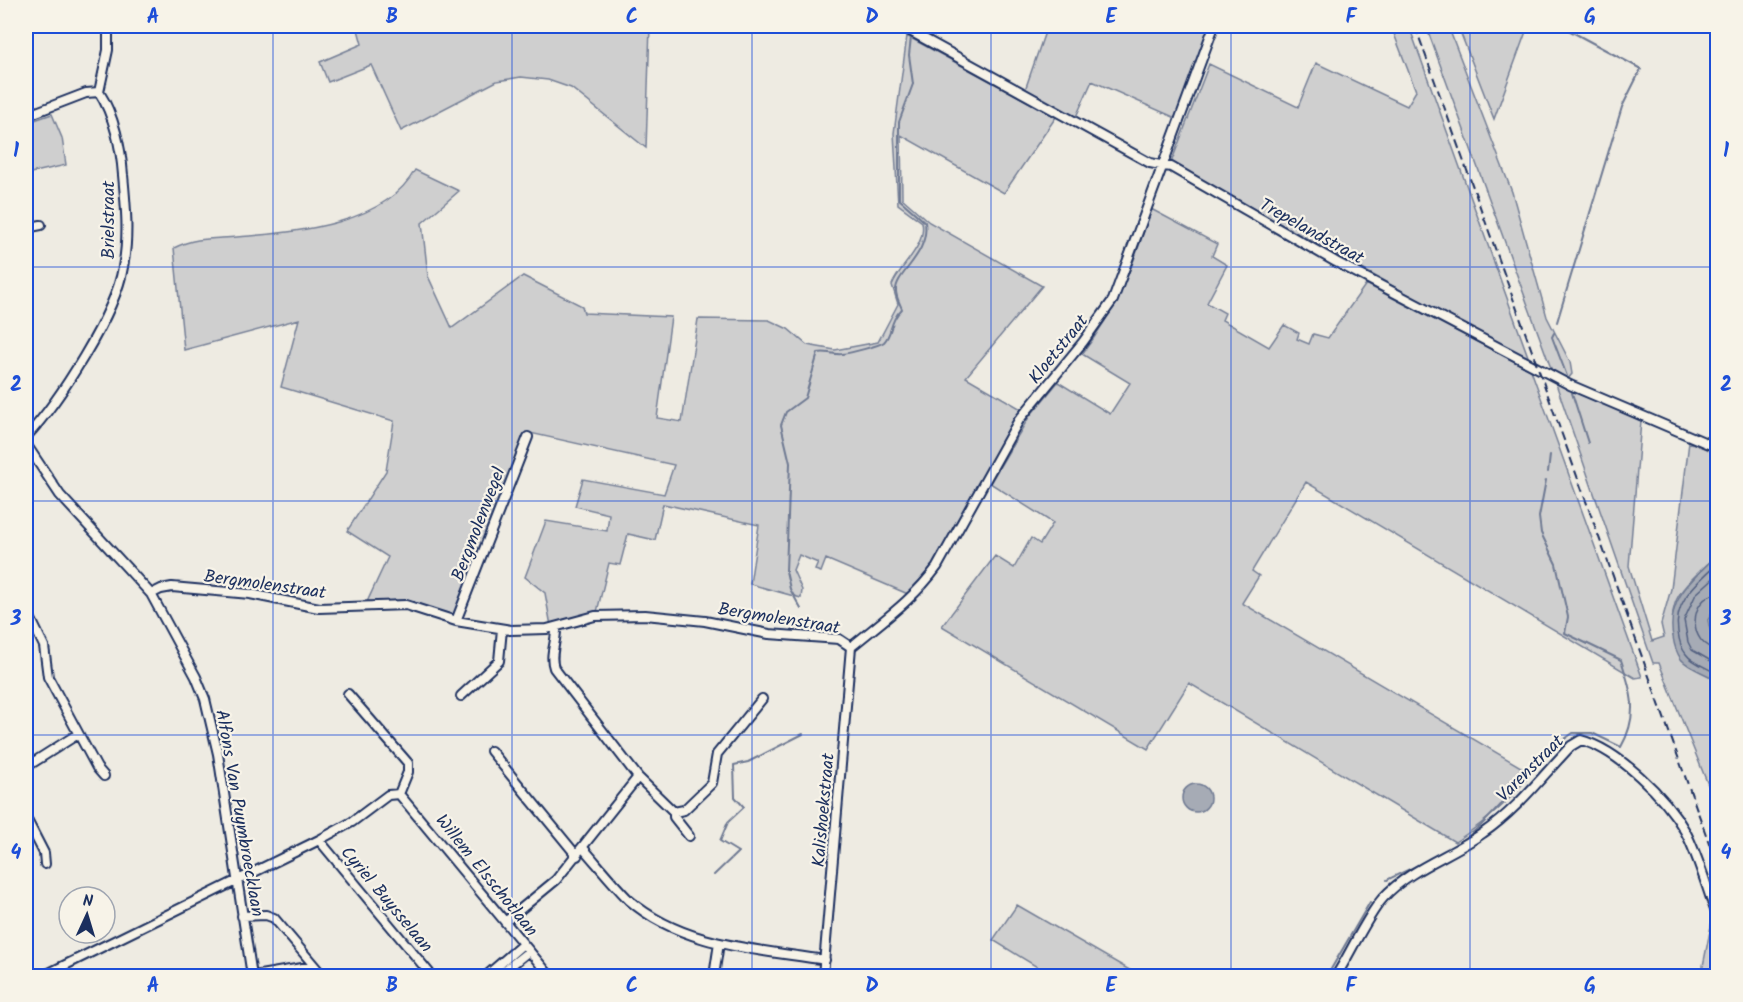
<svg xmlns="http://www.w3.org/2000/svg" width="1743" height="1002" viewBox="0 0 1743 1002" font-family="Kalam,sans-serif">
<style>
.green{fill:#cfcfcf;stroke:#757f96;stroke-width:1.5}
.water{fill:#a6abb5;stroke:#6e7992;stroke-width:1.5}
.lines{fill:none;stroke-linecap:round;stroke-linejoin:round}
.shore{stroke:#536181;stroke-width:1.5}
.stream{stroke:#6e7992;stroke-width:2}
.minor-casing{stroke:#1b2f5e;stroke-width:12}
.minor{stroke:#f7f3e8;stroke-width:8}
.rail{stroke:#1b2f5e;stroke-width:2;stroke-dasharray:9 4.5;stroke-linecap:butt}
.grid{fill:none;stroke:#1d4ed8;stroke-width:1.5;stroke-opacity:0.55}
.labels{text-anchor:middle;stroke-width:4.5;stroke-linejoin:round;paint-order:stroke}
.street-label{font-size:18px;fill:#1b2f5e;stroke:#f7f3e8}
.neatline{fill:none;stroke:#1d4ed8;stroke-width:2}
.grid-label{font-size:20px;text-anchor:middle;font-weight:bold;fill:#1d4ed8}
</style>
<rect width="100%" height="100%" fill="#eeebe2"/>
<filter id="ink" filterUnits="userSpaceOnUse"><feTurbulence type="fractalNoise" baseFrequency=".0167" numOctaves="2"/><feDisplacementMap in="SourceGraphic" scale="12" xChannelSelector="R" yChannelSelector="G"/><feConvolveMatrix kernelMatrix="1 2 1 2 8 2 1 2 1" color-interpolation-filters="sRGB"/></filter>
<g filter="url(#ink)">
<path class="green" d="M357,26H650L646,148L571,88L548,80L521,77L497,81L401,131L371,65L328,82L320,62L362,44Z
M1047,26H1211L1178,119L1092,81L1075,119L1025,90Z
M1391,26H1409L1530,362L1171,163L1209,64L1298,107L1316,63L1407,106L1416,91Z
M1426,26H1448L1512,192L1547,317L1570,362L1572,374L1567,380L1552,371Z
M1458,26H1528L1494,119L1461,34Z
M907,36L1056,117L1004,193L901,135L902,198L929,222L1042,286L966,377L1023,410L1014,423L931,568L908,594L826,559L821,572L815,570L818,563L799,555L793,570L802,590L801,598L750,584L759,525L663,504L655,540L628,534L620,565L609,563L597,612L551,626L545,593L525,577L546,521L607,531L609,514L575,506L583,479L664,494L674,465L526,432L457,617L406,600L367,602L388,557L347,531L386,471L394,421L281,387L299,319L184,350L174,248C196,237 213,239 237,237C294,232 384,226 415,170L459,191L422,223L428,276L452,328L523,276L582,306L584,313L671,317L657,418L682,422L698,319L769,320L788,329L807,345L835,350L878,342L898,304L892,285C900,265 927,246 922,222L898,204L894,133Z
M52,114L62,138L66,165L26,174V123Z
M1151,209L1217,244L1212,256L1227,265L1207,303L1225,313L1222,320L1269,347L1284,325L1299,333L1297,339L1309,344L1313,334L1328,338L1366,284L1531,370L1642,677L1635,678L1306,482L1252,571L1259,576L1242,603L1531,773C1509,803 1485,822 1455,842L1189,683L1148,749L942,626L995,556L1014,568L1031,538L1040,544L1053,523L990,483L1029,417L1058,382L1110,414L1130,383L1082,354C1118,308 1134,264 1151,209Z
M1555,381L1641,421L1629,566L1652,641L1664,637L1661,624L1671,589L1689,442L1717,453V555C1676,594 1661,602 1682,660L1717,680V807L1659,663H1653Z
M1017,905L1140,976H1052L993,940Z
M1713,916L1717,929V976H1701Z"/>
<path class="water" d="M1717,555V605L1708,620L1710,630L1717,638V680C1707,674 1688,668 1681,659C1676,652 1674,644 1673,637C1666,599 1693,579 1717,555Z
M1182 798a14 14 0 1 1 28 0a14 14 0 1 1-28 0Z"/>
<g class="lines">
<path class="shore" d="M1718,563C1697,583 1673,601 1678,632C1679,640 1681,648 1686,654C1692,663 1708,668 1718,674
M1718,574L1696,594L1684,620L1688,642L1692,650L1718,665
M1718,594C1688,596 1687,647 1718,649"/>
<path class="stream" d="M914,28V26
M1557,322L1622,107L1641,69L1561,26
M1554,333L1552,337L1567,376
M1572,393L1588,443
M1548,472L1550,455
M801,609L790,589L786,571L790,463L781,425L786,412L805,398L818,353C827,351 833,355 842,354C849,353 879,346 884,342C893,333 889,321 902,309C900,304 896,297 896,291C895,273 930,255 925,222L899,199V122L913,84L909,55L911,37
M714,875L738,852L720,841L728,822L744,807L735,797L734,765L748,762L803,734
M1387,880C1417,865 1453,851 1478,828C1511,798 1536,758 1573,733H1592L1621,747C1639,715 1632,692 1621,660L1565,633L1568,617L1556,564L1541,533L1539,517L1546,480
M1327,976L1370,902"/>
<g class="minor-casing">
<path id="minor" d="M901,26L1150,163L1171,167L1336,262L1570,385L1718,448
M99,92L108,50V26
M26,116L86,93L99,92
M26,228L41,225
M26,437C58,403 116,313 123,267C129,237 126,206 123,175C121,148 114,115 99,92
M26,444L60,495L151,594L196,677L205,699L218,754L252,976
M151,594L161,589L172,587L250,594L319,608L406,605L456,621L511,630L547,629L595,616L645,615L705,621L769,634L839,639L851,647
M26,609L44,646L48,677L97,768L104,776
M456,621L528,437
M556,627C557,642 549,654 554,668L638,777L674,812V817L689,836
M851,647C882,621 913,600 937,567L1019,420L1083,342L1113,300L1214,26
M461,696L499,661L502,629
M491,751L577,856
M26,767L78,734
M399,794L550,976
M674,812L684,810L712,783L717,754L762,699
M26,818L44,853L45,864
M319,840L432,976
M583,848C598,865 613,884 629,900C683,947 757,949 825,960
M242,916L266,915L274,918L323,976
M505,922L556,880L638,777
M43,976L319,840L352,822L388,795L399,794L408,772V763L348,694
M254,976L314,966
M486,976L523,944
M498,976L529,951
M714,976L719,943
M823,976L851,647
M1336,976C1350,954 1367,916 1383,898C1410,868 1451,856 1483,833C1517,810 1543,775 1571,746L1581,740C1618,750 1666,797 1685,831C1699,857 1707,890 1718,918"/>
</g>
<use href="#minor" class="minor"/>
<path class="rail" d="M1415,26L1718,868"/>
</g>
</g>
<path class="grid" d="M273,26V976M512,26V976M752,26V976M991,26V976M1231,26V976M1470,26V976M26,267H1718M26,501H1718M26,735H1718"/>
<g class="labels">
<g class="street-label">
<text transform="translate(108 220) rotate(-90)" y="6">Brielstraat</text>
<text transform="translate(1312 231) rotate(29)" y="6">Trepelandstraat</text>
<text transform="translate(1058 349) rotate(-51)" y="6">Kloetstraat</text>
<text transform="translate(478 524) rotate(-69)" y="6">Bergmolenwegel</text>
<text transform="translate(265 584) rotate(8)" y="6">Bergmolenstraat</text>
<text transform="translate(779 618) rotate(9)" y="6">Bergmolenstraat</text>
<text transform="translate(1530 768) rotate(-45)" y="6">Varenstraat</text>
<text transform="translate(823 810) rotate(-85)" y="6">Kalishoekstraat</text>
<text transform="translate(240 813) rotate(80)" y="6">Alfons Van Puymbroecklaan</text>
<text transform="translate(487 875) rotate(51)" y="6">Willem Elsschotlaan</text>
<text transform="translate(387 899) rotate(50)" y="6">Cyriel Buysselaan</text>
</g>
</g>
<rect width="1743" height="1002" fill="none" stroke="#f7f3e8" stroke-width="66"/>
<g transform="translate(87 915) rotate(4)"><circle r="28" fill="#f7f3e8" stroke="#9fa5b1" stroke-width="1.5"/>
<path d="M0-4.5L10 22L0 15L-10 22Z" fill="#1b2f5e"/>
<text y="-9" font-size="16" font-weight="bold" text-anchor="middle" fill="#1b2f5e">N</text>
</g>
<rect x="33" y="33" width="1677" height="936" class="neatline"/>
<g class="grid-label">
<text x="153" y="23">A</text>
<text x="392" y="23">B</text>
<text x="632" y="23">C</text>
<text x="872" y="23">D</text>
<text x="1111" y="23">E</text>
<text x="1351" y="23">F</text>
<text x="1590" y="23">G</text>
<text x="16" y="157">1</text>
<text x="1726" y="157">1</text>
<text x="16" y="391">2</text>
<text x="1726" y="391">2</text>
<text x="16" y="625">3</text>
<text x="1726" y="625">3</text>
<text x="16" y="859">4</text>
<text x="1726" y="859">4</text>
<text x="153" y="992">A</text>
<text x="392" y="992">B</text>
<text x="632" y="992">C</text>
<text x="872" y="992">D</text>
<text x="1111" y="992">E</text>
<text x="1351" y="992">F</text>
<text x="1590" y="992">G</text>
</g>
</svg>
